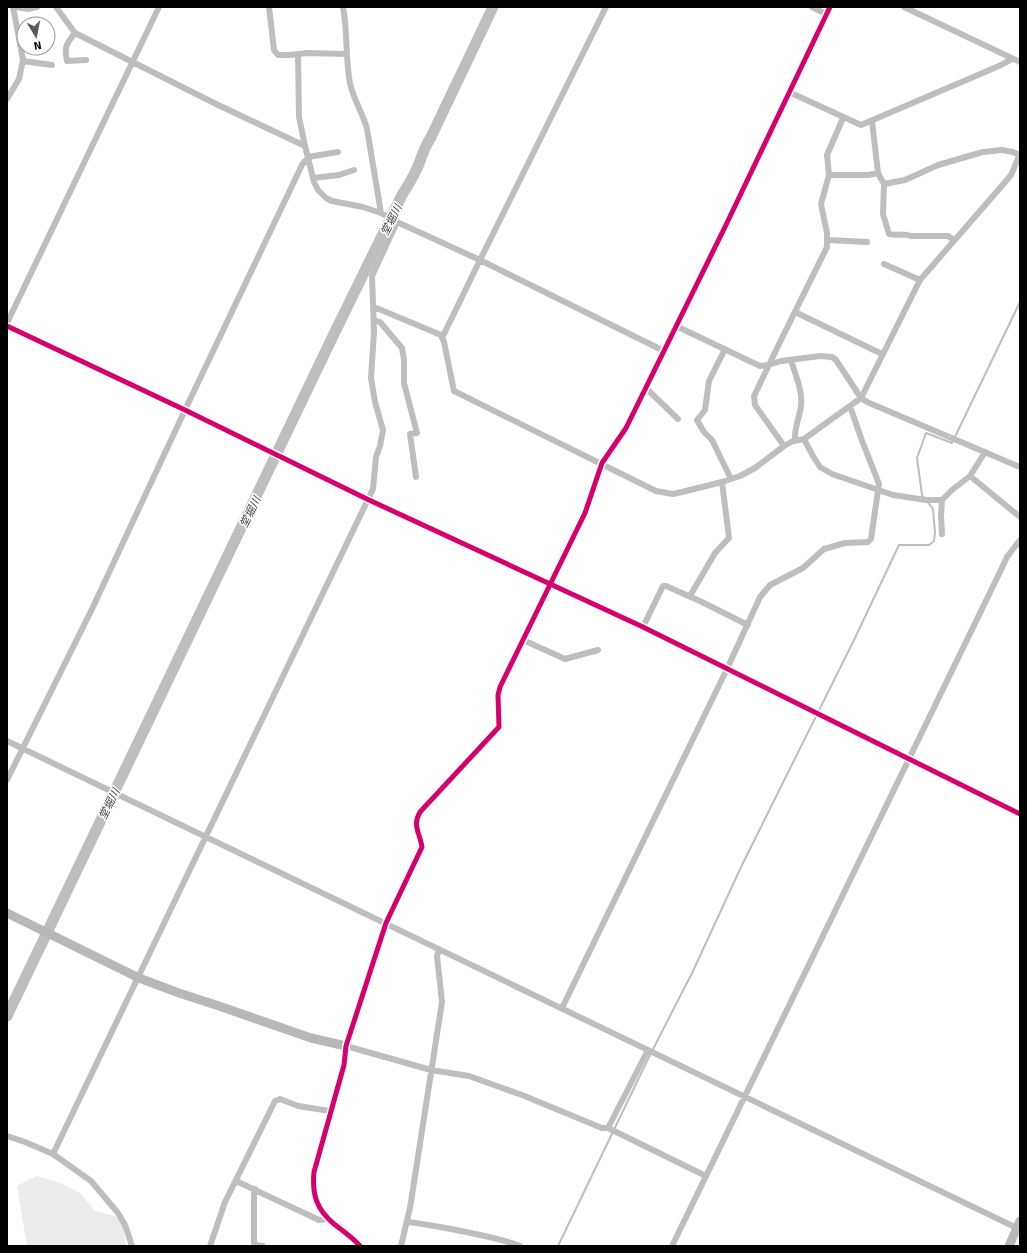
<svg xmlns="http://www.w3.org/2000/svg" width="1027" height="1253" viewBox="0 0 1027 1253" font-family="Signika,'Noto Sans JP',sans-serif">
<style>
.green{fill:#ebebeb}
.lines{fill:none;stroke-linecap:round;stroke-linejoin:round}
.stream{stroke:#bebebe;stroke-width:2}
.river{stroke:#bebebe;stroke-width:11}
.street{stroke:#bebebe;stroke-width:6}
.secondary{stroke:#b8b8b8;stroke-width:9}
.cycleway-casing{stroke:#fff;stroke-width:8}
.cycleway{stroke:#d6006c;stroke-width:5}
.labels{text-anchor:middle;stroke-width:3;stroke-linejoin:round;paint-order:stroke}
.water-label{font-size:11px;font-style:italic;fill:#434343;stroke:#fff}
</style>
<rect width="100%" height="100%" fill="#fff"/>
<path class="green" d="M37,1176L63,1184L80,1193L95,1211L121,1218L126,1246H27L17,1186Z"/>
<g class="lines">
<path class="stream" d="M924,498L922,495L917,458L926,433L952,443L1020,302
M7,1221V1246
M558,1246L648,1059L693,971L742,865L854,640L899,545H929L934,541L935,533L933,509L927,501"/>
<path class="river" d="M7,1016L332,338L402,195C409,184 416,173 420,161C423,152 426,145 431,137L493,7"/>
<path class="street" d="M16,7L28,9L37,7
M56,7L75,33L216,104L305,146L314,182L318,190L326,198L332,201L363,207L381,213L397,222L480,260L664,351
M269,7L274,50L278,55H290L307,53L346,54
M343,7C348,32 345,58 350,83C353,99 363,113 367,129L381,213
M812,7L826,14
M904,7L1020,62
M75,33C66,44 64,47 67,61L86,60
M298,54L299,117L305,146
M23,61L52,65
M789,92L861,125L999,66L1012,59
M7,99L19,79L23,60L13,7
M872,121L878,173L884,184L905,180L938,165L983,152L1002,150L1013,152L1020,155
M308,157L338,152
M829,175H868L878,173
M313,178L339,175L354,170
M884,184L883,214L889,234C897,236 903,233 911,236H948L954,240
M828,240L867,242
M884,264L920,280
M374,307L441,335L444,342L454,391L656,491L673,494L682,492L722,482L740,476L755,468L784,446L793,441L804,439L861,398L920,280L1006,181L1011,175L1020,154
M795,312L882,354
M374,320L380,322L402,348L404,360V383L417,433L410,434L416,477
M7,323L159,7
M7,326L185,410L369,500L643,627L1020,814
M676,326L760,366L768,365L781,361L820,356L832,357L836,360L861,398L867,402L1020,467
M442,338L480,260L606,7
M725,349L709,381L705,410L697,420L704,432L712,440L731,479
M791,360C795,374 803,391 801,406C799,419 794,429 795,441
M645,389L649,391L678,419
M804,439L813,456L820,467L832,474L893,495L926,500H942L952,490L970,476L985,452
M784,446L755,405L754,396L780,342L827,247V233L821,204L829,175L827,155L843,118
M970,476L1020,517
M942,500L941,516L942,534
M690,596L715,553L729,538L722,482
M643,627L663,586H666L700,601L748,625
M523,640L565,659L598,650
M7,741L1017,1228
M7,780L92,609L185,410L302,165L305,161L309,159
M562,1008L727,669L760,597L770,585L803,568L824,549L845,543L868,542L871,539L879,484L861,438L850,406
M346,1046L431,1070L469,1076L522,1095L602,1128H608L706,1176
M608,1128L648,1050
M7,1136L25,1142L53,1154L91,1181L118,1213L125,1225L132,1246
M53,1154L373,489L376,457L380,446L383,430L375,402L371,378L374,331L372,276L397,222
M236,1181L319,1220L329,1219
M255,1189L254,1195V1243L257,1245L263,1246
M407,1222C427,1224 446,1228 466,1232C484,1236 503,1239 520,1246
M210,1246L225,1202L275,1101L280,1099L298,1106L330,1111
M360,1246C352,1237 343,1231 334,1224C316,1209 312,1194 314,1172L344,1065L346,1046L386,923L422,847C420,833 412,826 420,812L499,727L498,695L500,687L585,513L602,463L626,428L725,227L830,7
M401,1246L410,1208L442,1002L437,956L439,949
M672,1246L999,574L1007,557L1020,540"/>
<path class="secondary" d="M7,913L139,978L179,993L219,1006L311,1038L346,1046
M1009,1246L1020,1221"/>
<g class="cycleway-casing">
<path id="cycleway" d="M7,326L185,410L369,500L643,627L1020,814
M360,1246C352,1237 343,1231 334,1224C316,1209 312,1194 314,1172L344,1065L346,1046L386,923L422,847C420,833 412,826 420,812L499,727L498,695L500,687L585,513L602,463L626,428L725,227L830,7"/>
</g>
<use href="#cycleway" class="cycleway"/>
</g>
<g class="labels">
<g class="water-label">
<text transform="translate(391 220) rotate(-64)" y="4">堂堀川</text>
<text transform="translate(250 512) rotate(-64)" y="4">堂堀川</text>
<text transform="translate(109 804) rotate(-64)" y="4">堂堀川</text>
</g>
</g>
<rect width="1027" height="1253" fill="none" stroke="#000000" stroke-width="16"/>
<g transform="translate(36 36) rotate(170)"><circle r="19" fill="#ffffff" stroke="#999999"/>
<path d="M0-3L7 15L0 10L-7 15Z" fill="#595959"/>
<text y="-6" font-size="11" font-weight="bold" text-anchor="middle" fill="#000000">N</text>
</g>
</svg>
